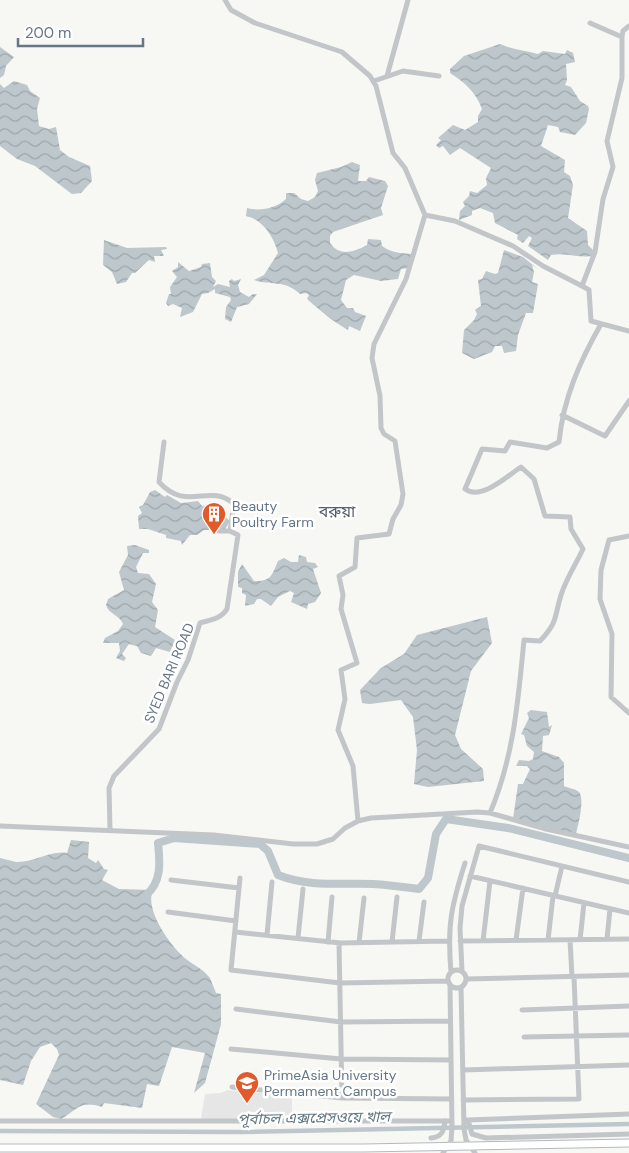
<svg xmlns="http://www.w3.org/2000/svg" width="629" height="1153" viewBox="0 0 629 1153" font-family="'DM Sans','Noto Sans Bengali',sans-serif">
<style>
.built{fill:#e5e6e5}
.water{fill:url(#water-waves)}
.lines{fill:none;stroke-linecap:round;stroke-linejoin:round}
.canal{stroke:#bdc7cc;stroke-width:4.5}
.river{stroke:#bdc7cc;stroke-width:8}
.major-casing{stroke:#b5b9bd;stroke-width:9}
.minor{stroke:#c2c6c9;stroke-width:5}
.major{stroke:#fff;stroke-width:7}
.minor-bridge{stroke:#c2c6c9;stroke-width:5}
.labels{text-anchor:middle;stroke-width:5;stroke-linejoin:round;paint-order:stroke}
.poi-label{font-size:14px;fill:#667685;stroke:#fff;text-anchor:start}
.street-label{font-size:14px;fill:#667685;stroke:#fff}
.water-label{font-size:15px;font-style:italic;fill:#627781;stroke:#fff}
.quarter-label{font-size:16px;fill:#545f6a;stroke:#fff}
</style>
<defs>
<pattern id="water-waves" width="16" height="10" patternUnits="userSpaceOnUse" patternTransform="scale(1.25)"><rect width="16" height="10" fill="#bdc7cc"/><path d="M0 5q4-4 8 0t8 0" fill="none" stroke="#9da6ab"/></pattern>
</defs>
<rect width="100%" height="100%" fill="#f7f7f4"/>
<path class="built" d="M228,1090L292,1096V1119H201L205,1094L221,1093Z"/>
<path class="water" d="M500,44C513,50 524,50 538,54L543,51L565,54L567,50L573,53L575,62L566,64L567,80L565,85L571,87L580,101L588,106L589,109L586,123L575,135L560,132L558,127L548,125L541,146L565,160L564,172L570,176L573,185L568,218L587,231L588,245L594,251L593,256C578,258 565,252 551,255L548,260L528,246L532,238L529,236L523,243L517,239L518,235L495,223L493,213L480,208L472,211V215L459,220L460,211L465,206L463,202L469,196L470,191L477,193L487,185L486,178L491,168L460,148L450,155L443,146L439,148L436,145L441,140L438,138L453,125L465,130L478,122V116L482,109C476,92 464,82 450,73V69L464,56Z
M0,47L14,57L6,66L4,75L0,78Z
M14,81L27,85L30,91L40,98L37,109L39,126L49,129L56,127L60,150L69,157L90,166L92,181L81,193L72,194L35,166L17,159L0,146V84L4,88Z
M352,162L360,165L358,181H366L369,177L385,181L388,186L381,208L383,215L333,232L330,236V243C340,257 354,252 367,245L368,239L381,240L382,246C391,253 401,253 412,254L409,268L401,269L398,279L381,281L354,275L346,280L341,300L347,308H353L355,312L366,316L360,331L349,326L348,330C332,321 321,311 307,299L309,295L306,293L300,294C284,279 271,286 254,280L264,275L278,253C274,237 262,219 246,216L247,208C259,212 277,208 286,199V193H294L301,199L308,201L315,197L318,191L315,180L317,173L341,167Z
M104,240L127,248L166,247L167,249L161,250L164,256H154L155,262L149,260L135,273H132L126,282L117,284L112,272L103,265Z
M504,250L523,257L538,269L532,265L534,272L532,282L538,284L533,313H526L518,335L516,351L504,353L502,346H495L492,352L474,359L462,353L464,330L474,320L477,314L475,310L481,306L478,280L482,279L486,271L495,274L498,273Z
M178,262L189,271L201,267L202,264L210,263L212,277L216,281L213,287L218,284L230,287L229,281L232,279L234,281L241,279L238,285L240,292L249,297L253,294H257L249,304L237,307L231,322L225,319L226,307L231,300L230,297L215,293V289L208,293L202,294L193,312L180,317L182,308L173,304L168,306L166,303L169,294H171L170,287L177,277L172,271L178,267Z
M155,490L165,497L167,495L181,503L198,501L202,506L219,505L224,516L230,521L224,531L218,527L209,528V530H204L197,535H190L182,545L181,541L166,538V535L148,529H139L138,516L142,513L139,507L143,505L150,492Z
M135,545L149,550V553H143L136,567L138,573L149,574L156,584L152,602L158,610L155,627L175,640L170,652L156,648L151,656L141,653L137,646L129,644L122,654L126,658L124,661L116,658L120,651L119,643H103L105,638L118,631L123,624C120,615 108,614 106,605L108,599L124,590L119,572L128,555L127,546Z
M299,555L306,557L307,562L315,563L318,567L313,569L321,593L315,602L308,604L307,609L291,602L294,593L290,591L278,597L271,606L261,599H257L254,604L245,606L246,595L242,593V588L238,587V572L242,564L254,581C271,582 272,575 278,561L284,558L291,562H298Z
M487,617L492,643L471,671L455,735L461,749L483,769L484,781L428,787L414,784L417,750L413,717L401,700L370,704L362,703L360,690L381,668L404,654L417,635Z
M531,710L547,712L549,727L552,725L549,735L543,736L542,751L559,757L564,763V786C568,788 576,789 579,792C585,799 578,825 576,834L513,819L518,784H523L530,769L527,766H516L519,760L529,761L533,759L534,752L527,746L524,735L521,734L529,718L527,713Z
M71,840L89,842L88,858L96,863L98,860L104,869L108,870L102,880L119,889L153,890C144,909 170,946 186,959C194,965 204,970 210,978C212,983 214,988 216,993L221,994V1024L217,1039L205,1083L194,1093L205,1053L172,1047L159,1086L147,1084L142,1108L104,1103L102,1107C79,1100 79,1109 61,1119L53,1117L36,1104L59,1055L57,1049L51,1043L40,1047L31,1061L23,1085L0,1080V858C5,859 11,861 16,862C34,863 50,850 67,853Z"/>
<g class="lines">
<path class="canal" d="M0,1131L240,1132L629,1124"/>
<path class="river" d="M146,895C162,882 160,862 158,843L174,838L260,844L268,851L278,875C308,887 340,883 373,884C388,885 403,887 419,889L428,878L436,834L446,819L508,828L629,858"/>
<g class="major-casing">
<path id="major" d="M0,1148H364L629,1143"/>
</g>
<path class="minor" d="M225,0L231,10L255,23L342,52L370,76L376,86L393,153L405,168L425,215L406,279L374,344L372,358L380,396L381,428L384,434L395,441L403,494L401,505L393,519L389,534L357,538L355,567L339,576L343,595L341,609L357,663L341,670L345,699L338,730L353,766L358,821
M590,23L622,37
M387,76L408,0
M374,81L403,71L439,76
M425,215L455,221L513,246L543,266L582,286L595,252L603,199L613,167L607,141L622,78V37L623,31L629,26
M582,286L589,290L591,321L629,331
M562,415L605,436L629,401
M219,531H230
M629,536L609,540L601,570L600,599L612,634L611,697L629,713
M490,813C514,756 518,701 524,640L540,641C558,622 554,618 561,595C566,579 576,564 583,549L571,529L570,517L545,516L534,479L521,467C507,476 481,501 465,489L482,449L505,451L510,442L547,448L559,442C563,399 580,361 601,324
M0,826L214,835L293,844H317L333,839L345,828L358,821L371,818L477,812L490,813L546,829L629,847
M110,829L109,788L114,776L159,729L177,682L188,660L200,623C210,620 221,619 227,609L238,535L230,531L234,504C209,482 187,513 159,482L164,442
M470,876L629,913
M240,878L231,970L340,983L448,981
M171,880L239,888
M555,896L562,866
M168,912L236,921
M235,932L341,943L448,941
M267,935L272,882
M298,938L303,889
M607,939L610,909
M516,940L523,888
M548,940L553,896
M570,940L572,977
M580,940L584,903
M419,941L424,902
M460,941L629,939
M483,941L490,881
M328,942L332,897
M392,942L397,897
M339,943L342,1098
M359,943L364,898
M448 979a9 9 0 1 1 18 0a9 9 0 1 1-18 0Z
M462,971L460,928L462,906L479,846L629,882
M451,972C447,926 451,907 465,863
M466,979L629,975
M461,987L464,1129L466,1140L475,1153
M236,1009L341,1022L450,1021
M522,1010L629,1006
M524,1037L629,1035
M231,1049L341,1059L451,1060
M463,1070L629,1065
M232,1087L342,1098L451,1099
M463,1100L579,1099L574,977
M467,1120L629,1114
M468,1120L472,1134L486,1138L629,1134
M0,1121H452
M443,1153L451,1141L452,1127L450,985"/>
<use href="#major" class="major"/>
<path class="minor-bridge" d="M431,1138C442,1137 444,1131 445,1121"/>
</g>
<defs>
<g id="building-pin" transform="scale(1.25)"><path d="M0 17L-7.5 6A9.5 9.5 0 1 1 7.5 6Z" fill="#e25a29" stroke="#fff"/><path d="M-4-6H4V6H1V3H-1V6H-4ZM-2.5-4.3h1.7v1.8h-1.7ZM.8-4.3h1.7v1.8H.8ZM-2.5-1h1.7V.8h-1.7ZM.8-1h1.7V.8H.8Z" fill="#fff"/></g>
<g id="university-pin" transform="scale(1.25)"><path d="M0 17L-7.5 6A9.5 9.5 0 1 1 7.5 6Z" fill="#e25a29" stroke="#fff"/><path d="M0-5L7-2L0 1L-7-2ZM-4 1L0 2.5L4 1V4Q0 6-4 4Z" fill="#fff"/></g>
</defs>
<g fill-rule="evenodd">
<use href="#building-pin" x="214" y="514"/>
<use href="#university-pin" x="247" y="1083"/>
</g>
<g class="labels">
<g class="poi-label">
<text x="232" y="511">Beauty<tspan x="232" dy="16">Poultry Farm</tspan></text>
<text x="264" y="1080">PrimeAsia University<tspan x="264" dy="16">Permament Campus</tspan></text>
</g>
<g class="street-label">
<text transform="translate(169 673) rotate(-67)" y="5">SYED BARI ROAD</text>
</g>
<g class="water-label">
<text transform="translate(314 1118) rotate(-1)" y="5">পূর্বাচল এক্সপ্রেসওয়ে খাল</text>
</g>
<g class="quarter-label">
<text x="337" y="517">বরুয়া</text>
</g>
</g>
<path d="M18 38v8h125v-8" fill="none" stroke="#667685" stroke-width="2.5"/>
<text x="25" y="38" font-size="15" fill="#667685" stroke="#ffffff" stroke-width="4" paint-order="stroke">200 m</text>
</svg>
